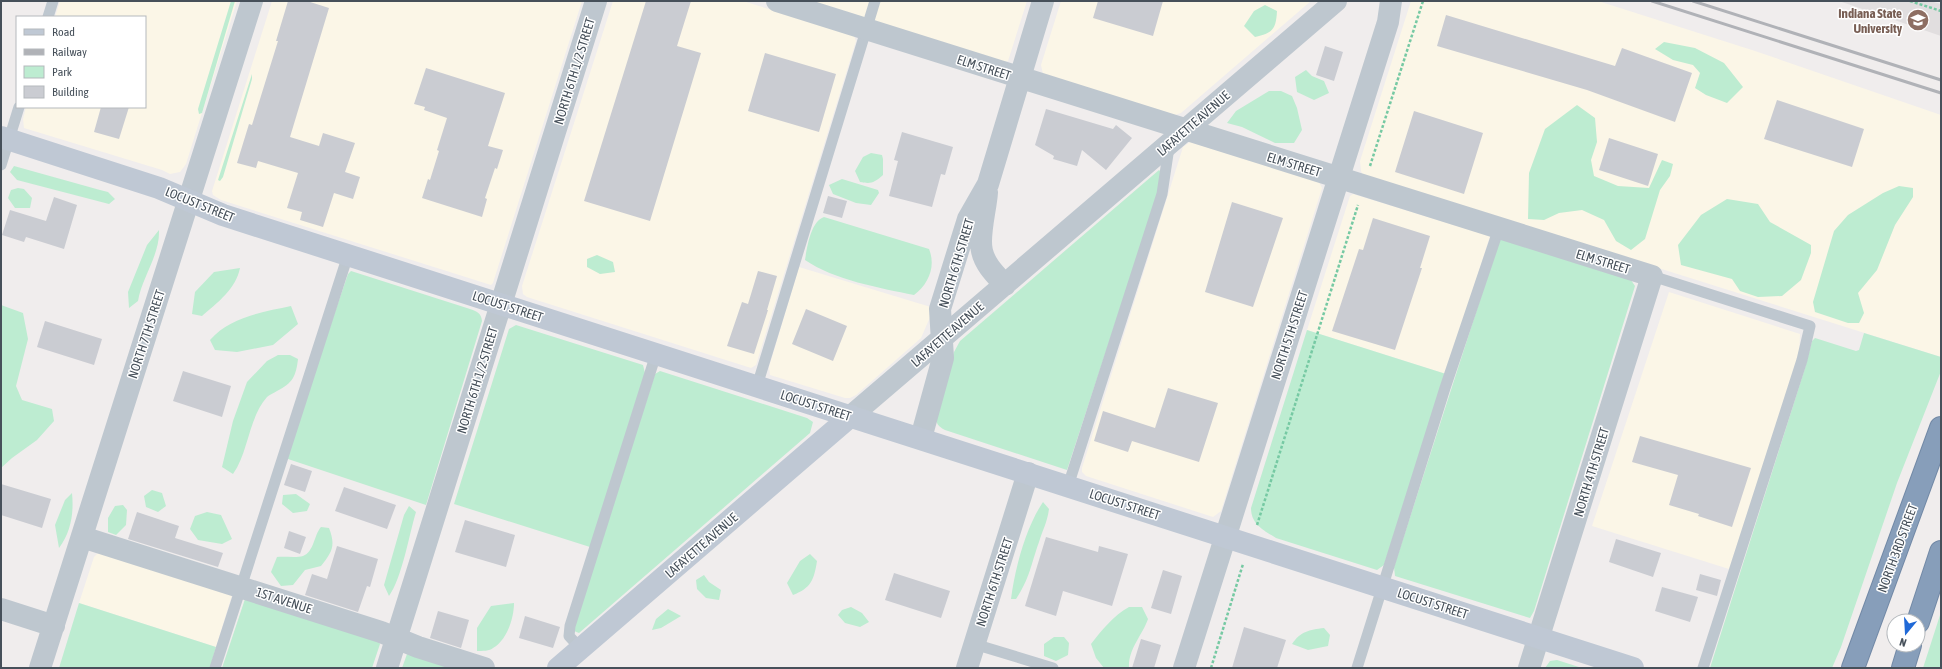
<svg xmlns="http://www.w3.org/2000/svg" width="1942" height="669" viewBox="0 0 1942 669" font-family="'Asap Condensed',sans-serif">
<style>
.commercial{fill:#fbf6e7}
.education{fill:#e1dedf}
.green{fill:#bdecd1}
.building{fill:#caccd2}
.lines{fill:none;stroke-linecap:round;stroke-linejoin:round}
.highway-casing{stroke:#7289a6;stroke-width:24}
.path{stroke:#76c9a3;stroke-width:2.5;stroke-dasharray:3 2;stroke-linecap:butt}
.lane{stroke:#bec7cf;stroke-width:11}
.street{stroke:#bec7cf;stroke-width:22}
.secondary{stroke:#bfc8d4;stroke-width:22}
.highway{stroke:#879eba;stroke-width:22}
.rail{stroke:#b0b2b7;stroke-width:3}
.labels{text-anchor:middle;stroke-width:3;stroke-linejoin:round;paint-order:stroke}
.education-label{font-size:13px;font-weight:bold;fill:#785e54;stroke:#fff;text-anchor:end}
.street-label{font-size:13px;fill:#46505a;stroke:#fff}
</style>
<rect width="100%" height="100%" fill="#f0eded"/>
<path class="commercial" d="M60,1H237L186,164L180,172L170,174L162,170L24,128L23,119L26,107H145V17H55Z
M272,1H582L493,283L491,285L221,200L213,195L212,191Z
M613,1H743L854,36L856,41L756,365L751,368L527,297L523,294L522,286Z
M809,1H1027L1009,58L1008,61L1004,62Z
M1061,1H1311L1181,113L1175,115L1043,74L1041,65Z
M1411,1H1598L1755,51L1941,115V357L1363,175L1361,171L1360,161Z
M1190,142L1319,182L1322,188L1221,511L1213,517L1086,476L1082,472V468L1183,147Z
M1353,194L1490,236L1446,374L1307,330L1350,196Z
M799,267L934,308L921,338L856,395L850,398H845L770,375L769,367Z
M1669,292L1800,334L1799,358L1729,569L1592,526Z
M98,553L232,595L216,647L79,603L94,557Z"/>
<path class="education" d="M1839,1H1930L1941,4V36Z"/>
<path class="green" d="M231,1H235L202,113L199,114L198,109Z
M1265,5L1277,11C1276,29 1273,33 1255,37L1244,26L1254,11Z
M1664,42L1695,48L1724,63L1743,87L1727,103L1706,95L1695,88L1700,73L1693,65L1673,60L1655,49Z
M1306,70L1312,76L1324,81L1329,93L1314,100L1297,92L1295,77Z
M252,74V79L223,177L220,181L218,180Z
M1269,91H1281L1292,96L1297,108L1302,130L1294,143H1275L1242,127L1227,123L1236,111Z
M1577,105L1595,118L1597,142L1591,160L1594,176L1618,186L1649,188L1662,160L1673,164L1670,176L1660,190L1645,239L1631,250L1616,241L1604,220L1582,210L1559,213L1544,220L1528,219L1529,173L1545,129Z
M871,153L882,155L883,159V175C874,183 871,184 860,182L855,171L863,157Z
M14,166L100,190L108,192L115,199L109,204L17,180L10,172Z
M1159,170L1161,172V184L1067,470L945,430C937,426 935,422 936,413L954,352L960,341Z
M842,179L878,190L879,193L871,205L856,203L833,194L829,185Z
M1899,186L1913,188V197L1895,225L1877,270L1858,293L1864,313L1859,323H1848L1815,312L1813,302L1834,231L1848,215L1883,193Z
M18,188L24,189L32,198L30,208H15L8,198L11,190Z
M1727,199L1758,204L1770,222L1811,245V253L1801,280L1782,296L1758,297L1740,291L1732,279L1681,265L1678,245L1701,215Z
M824,217L929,249C936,266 929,284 914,295C880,288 834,280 805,260C807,247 811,221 824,217Z
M159,230C160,255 142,277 138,301L129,308L128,292L147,245Z
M1503,239L1631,280L1635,286L1534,611L1530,618L1395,576L1394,567L1498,244L1500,240Z
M597,255L613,262L615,272L600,274L587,267V259Z
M240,268C236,289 217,303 202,316L192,314L195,292L214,272Z
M351,271L470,309C478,312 481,313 482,321L426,505L285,458L348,274Z
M1,305L23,313L28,339L16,386L22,400L52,409L54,421L37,440L12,458L1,468Z
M291,306L298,324L273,345L237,352L215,350L210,340C230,317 263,312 291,306Z
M516,325L643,365L645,373L590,547L454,504L509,329Z
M1307,330L1446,374L1384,565L1377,570L1276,538C1263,530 1251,524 1251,508Z
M1864,333L1941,357V371L1897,483L1841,647L1832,668H1710L1805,368L1812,341L1815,338L1856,351L1859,350Z
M278,355H290L298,359C296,376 293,383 277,391C274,393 269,395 267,397C248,419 249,451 233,474L222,467L233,421L247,382L267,361Z
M660,371L807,418L813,422L810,433L579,633L574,631V625L655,374Z
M152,490L162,493L166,506L158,512L146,507L144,496Z
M72,493C74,513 71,532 59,548L55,525L65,500Z
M296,494L310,504L307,511L293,513L282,504L283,495Z
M1043,502L1049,509C1047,523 1043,529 1039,542C1031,564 1030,578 1016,599H1011C1015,568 1026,527 1043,502Z
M123,505L127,510L126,525L116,535L108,532V518L115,506Z
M409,506L416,512C409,535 402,578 389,596L384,585L404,515Z
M207,512L221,515L232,539L222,544L198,540L190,529L195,516Z
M321,527L329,528C336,546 332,552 321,566L305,570L293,585L281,586L271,572L277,557C284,556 296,558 303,556C314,552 314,535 321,527Z
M810,554L817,561C814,580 811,588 793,595L787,583L800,561Z
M704,575L709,582L721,590L719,600L706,598L697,589L696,580Z
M245,599L379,642L380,644L372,668H222Z
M79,603L216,647L210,668H59Z
M514,603C514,618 507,640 493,648C490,651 482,651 477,651V628L491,606Z
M851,607L862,613L869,622L860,627L845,623L838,615L842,610Z
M1129,607H1142L1148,619C1142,636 1128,649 1129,668H1104L1096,658L1091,644C1102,630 1113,616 1129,607Z
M668,609L681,616L661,628L652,630L656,619Z
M1941,612V668H1923Z
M1324,628L1330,635L1328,646L1308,650L1292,644C1301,631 1309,630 1324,628Z
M1054,637H1064L1069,643L1068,655L1056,661L1044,656V644Z
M407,654L458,668H402Z
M1557,660L1582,668H1545L1550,661Z"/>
<path class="building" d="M288,1H307L329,8L290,137L319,146L323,133L355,143L345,172L360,177L353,199L334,193L323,227L300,220L302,212L287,208L298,173L258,161L256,168L237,163L249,124L252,125L278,41H276Z
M646,1H691L677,46L701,53L650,221L584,201Z
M1098,1H1163L1153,36L1093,18Z
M1446,15L1615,66L1622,48L1692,73L1675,122L1587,90L1437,46Z
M1325,46L1343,52L1334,81L1316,75Z
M765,53L836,74L819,132L748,111Z
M426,68L505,93L488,146L503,150L497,169L495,168L485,198L487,199L482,217L422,198L428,179L430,180L439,151L437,150L447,118L424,110L425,107L414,104Z
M1777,100L1864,129L1852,167L1764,139Z
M101,107H129L119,139L94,132Z
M1046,109L1113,129L1116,125L1132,138L1106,170L1082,150L1077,166L1053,159L1054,156L1035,145Z
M1414,111L1483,133L1464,194L1395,172Z
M902,132L953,147L945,175L941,174L932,207L889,196L898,161L894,160Z
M1609,138L1658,154L1648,186L1599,170Z
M828,196L847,201L842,218L823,213Z
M54,197L77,205L64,249L26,237L24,242L2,235L10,210L46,221Z
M1232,202L1283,218L1253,307L1205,292Z
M1373,218L1430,236L1420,268H1422L1395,350L1332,331L1359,249L1363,250Z
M758,271L777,276L767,310H768L754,354L727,346L742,302L748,304Z
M806,309L847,326L833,361L792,344Z
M45,321L102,339L94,365L37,347Z
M183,371L231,386L222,417L173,401Z
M1168,388L1218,403L1199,462L1132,441L1128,452L1094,441L1103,411L1155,428Z
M1640,436L1751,468L1732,527L1698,516L1699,514L1669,505L1678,475L1632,462Z
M291,464L312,471L305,492L284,485Z
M1,484L51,499L42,528L1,515Z
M344,487L396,505L387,529L335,511Z
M137,512L179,526L175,538L223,553L218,567L128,539Z
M465,520L515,535L506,567L455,552Z
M289,531L306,537L300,554L284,548Z
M1046,537L1098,552L1099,546L1128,554L1112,606L1063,591L1056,616L1025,606Z
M1616,539L1661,553L1653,577L1609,562Z
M337,546L378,559L370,587L367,586L358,612L305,595L312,574L327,579Z
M1163,570L1182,576L1171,614L1151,608Z
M894,573L950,591L941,618L885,600Z
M1700,574L1721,580L1717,596L1696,590Z
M1662,587L1698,597L1690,622L1655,611Z
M438,611L469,620L461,648L430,638Z
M525,616L560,627L553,648L519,638Z
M1244,627L1286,640L1277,668H1232Z
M1141,639L1161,645L1154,668H1132Z"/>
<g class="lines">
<g class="highway-casing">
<path id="highway" d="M1918,622L1941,552
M1853,668L1941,428
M1903,668L1910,645"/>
</g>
<path class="path" d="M1910,1L1941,11
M1370,166L1423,1
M1257,525L1358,205
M1211,668L1243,564"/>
<path class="lane" d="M48,17L53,1
M1,165L19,107
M1652,276L1810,326L1802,360L1703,668
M757,386L875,1
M1068,486L1162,194L1168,154L1164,148
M974,644L1053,668
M581,649L569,636L570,626L656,354
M215,668L348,255
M1357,668L1445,388L1499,228"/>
<path class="street" d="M777,1L1652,276L1529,668
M987,192C986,209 978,236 982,251C985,265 996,275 1005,285
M851,416L1336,1
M921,438L943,358L940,309L968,219L988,184L1043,1
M82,537L381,632L418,647L484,668
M1,609L54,626
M40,668L252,1
M387,668L596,1
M967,668L1028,473
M1184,668L1388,22L1391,1"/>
<path class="secondary" d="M1,137L159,188L223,215L1633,668
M558,668L851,416"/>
<use href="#highway" class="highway"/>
<path class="rail" d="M1652,1L1941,93
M1693,1L1941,80"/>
</g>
<defs>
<g id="university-disc" transform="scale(1.15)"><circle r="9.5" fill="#8d6e63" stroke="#fff"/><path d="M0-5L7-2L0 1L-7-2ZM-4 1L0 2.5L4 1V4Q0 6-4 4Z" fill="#fff"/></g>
</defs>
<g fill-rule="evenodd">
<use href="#university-disc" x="1918" y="20"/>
</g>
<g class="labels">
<g class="education-label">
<text x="1902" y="18">Indiana State<tspan x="1902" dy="15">University</tspan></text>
</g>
<g class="street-label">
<text transform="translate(984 67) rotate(18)" y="5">ELM STREET</text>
<text transform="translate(574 71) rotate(-73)" y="5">NORTH 6TH 1/2 STREET</text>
<text transform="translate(1193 123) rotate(-41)" y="5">LAFAYETTE AVENUE</text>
<text transform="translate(1294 164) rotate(17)" y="5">ELM STREET</text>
<text transform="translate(200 204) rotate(22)" y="5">LOCUST STREET</text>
<text transform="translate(1603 261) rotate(17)" y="5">ELM STREET</text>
<text transform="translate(956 263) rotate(-73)" y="5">NORTH 6TH STREET</text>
<text transform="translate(508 306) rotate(18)" y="5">LOCUST STREET</text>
<text transform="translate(146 334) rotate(-72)" y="5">NORTH 7TH STREET</text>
<text transform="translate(947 334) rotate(-41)" y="5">LAFAYETTE AVENUE</text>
<text transform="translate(1289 335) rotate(-72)" y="5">NORTH 5TH STREET</text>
<text transform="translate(477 380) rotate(-73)" y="5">NORTH 6TH 1/2 STREET</text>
<text transform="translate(816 405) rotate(18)" y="5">LOCUST STREET</text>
<text transform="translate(1591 472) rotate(-73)" y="5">NORTH 4TH STREET</text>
<text transform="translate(1125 504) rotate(18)" y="5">LOCUST STREET</text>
<text transform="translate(701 545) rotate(-41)" y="5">LAFAYETTE AVENUE</text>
<text transform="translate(1897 548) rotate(-70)" y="5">NORTH 3RD STREET</text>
<text transform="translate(994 582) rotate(-72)" y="5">NORTH 6TH STREET</text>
<text transform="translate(284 600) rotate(18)" y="5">1ST AVENUE</text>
<text transform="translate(1433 603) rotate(18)" y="5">LOCUST STREET</text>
</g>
</g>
<rect width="1942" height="669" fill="none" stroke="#46505a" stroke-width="4"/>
<rect x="16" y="16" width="130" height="92" fill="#ffffff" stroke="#b5b9bd"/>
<rect x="24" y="29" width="20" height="6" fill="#bfc8d4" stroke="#b5b9bd"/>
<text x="52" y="36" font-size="12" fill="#46505a">Road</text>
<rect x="24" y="49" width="20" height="6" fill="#b0b2b7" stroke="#b5b9bd"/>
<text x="52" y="56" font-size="12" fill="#46505a">Railway</text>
<rect x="24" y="66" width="20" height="12" fill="#bdecd1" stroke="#b5b9bd"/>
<text x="52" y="76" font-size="12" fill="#46505a">Park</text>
<rect x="24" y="86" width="20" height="12" fill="#caccd2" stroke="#b5b9bd"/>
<text x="52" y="96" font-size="12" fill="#46505a">Building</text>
<g transform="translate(1906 633) rotate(198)"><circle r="19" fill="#ffffff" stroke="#b5b9bd"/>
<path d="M0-3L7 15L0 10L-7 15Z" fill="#2069d7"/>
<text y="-6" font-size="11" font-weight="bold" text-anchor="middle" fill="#46505a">N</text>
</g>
</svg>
